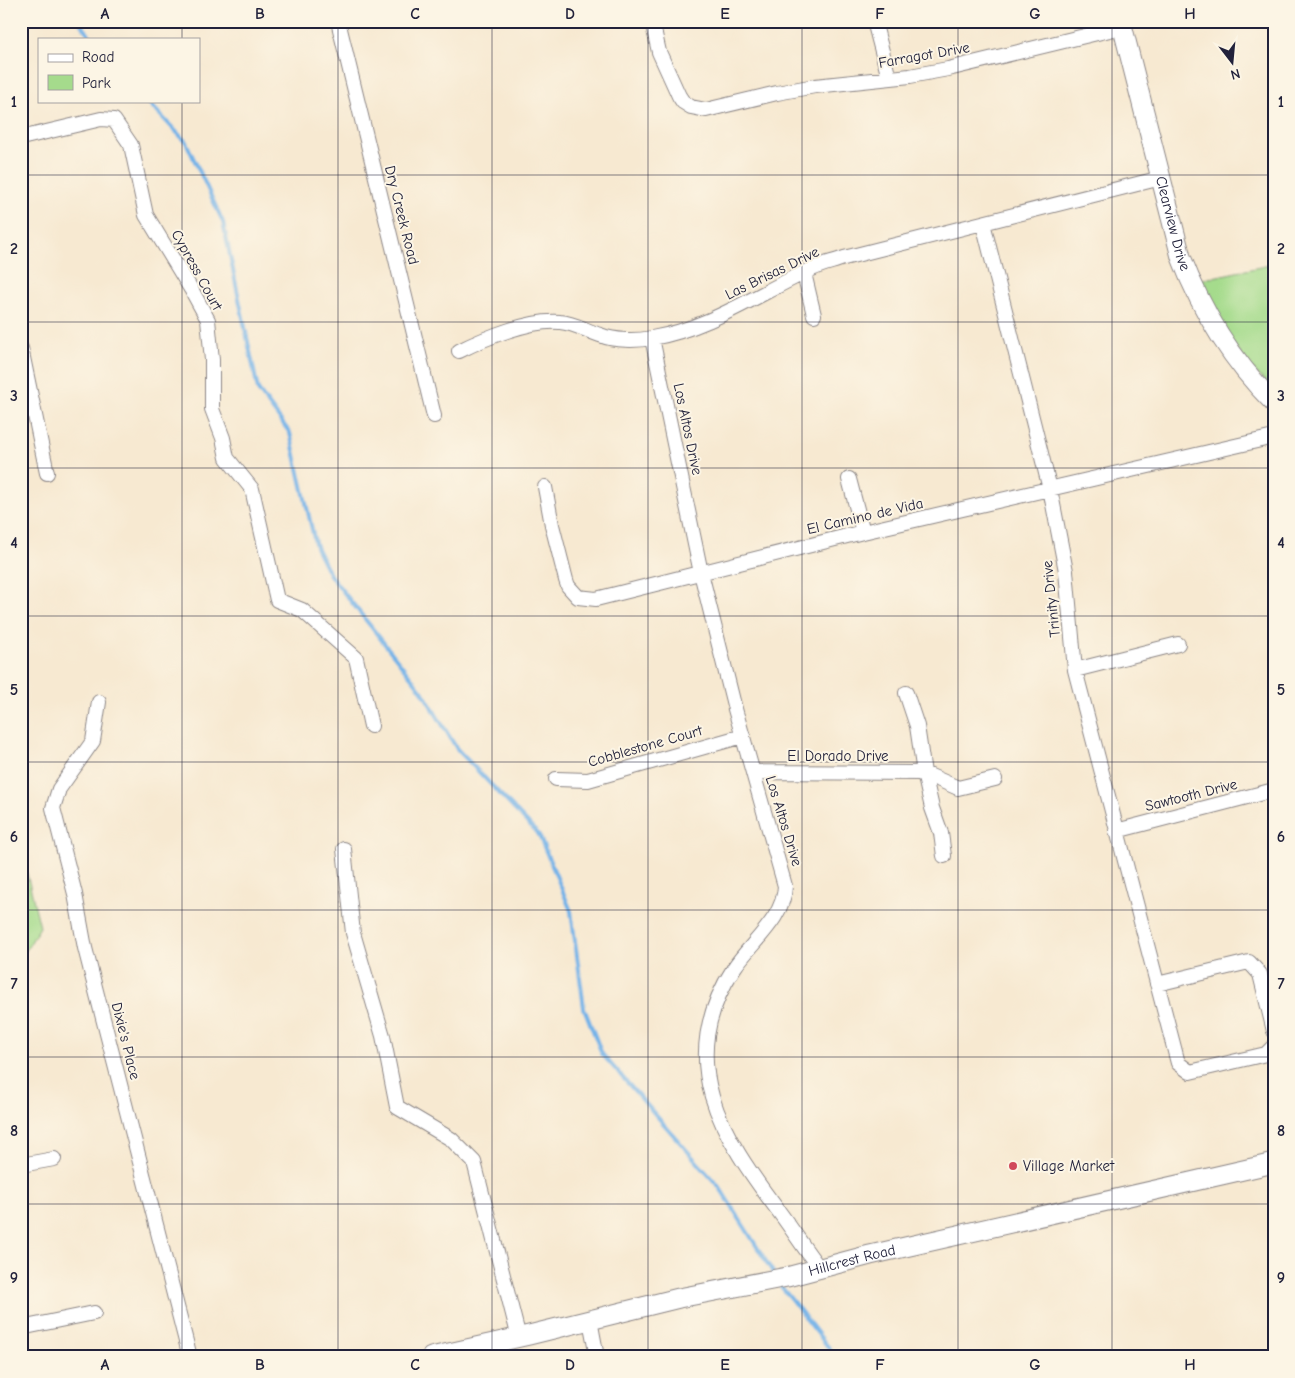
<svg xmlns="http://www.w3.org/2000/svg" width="1295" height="1378" viewBox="0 0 1295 1378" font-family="'Comic Neue',sans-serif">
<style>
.green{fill:#a5db8c;stroke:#647e64}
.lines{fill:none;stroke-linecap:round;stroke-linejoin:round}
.stream{stroke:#75b3e8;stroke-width:4}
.street-casing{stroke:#8c8686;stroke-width:16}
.secondary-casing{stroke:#8c8686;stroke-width:21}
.street{stroke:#fff;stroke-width:14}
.secondary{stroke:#fff;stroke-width:19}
.grid{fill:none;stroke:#22223b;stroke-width:1;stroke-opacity:0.55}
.poi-dot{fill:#d1495b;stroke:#fcf5e5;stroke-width:2}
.labels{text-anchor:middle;stroke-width:4;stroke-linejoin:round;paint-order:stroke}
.street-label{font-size:15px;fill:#22223b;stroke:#fcf5e5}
.poi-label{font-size:15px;fill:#22223b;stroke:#fcf5e5;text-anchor:start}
.neatline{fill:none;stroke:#22223b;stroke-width:2}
.grid-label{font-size:16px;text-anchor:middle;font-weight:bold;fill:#22223b}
</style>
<rect width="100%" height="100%" fill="#fcf5e5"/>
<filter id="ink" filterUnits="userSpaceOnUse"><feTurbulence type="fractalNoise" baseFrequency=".02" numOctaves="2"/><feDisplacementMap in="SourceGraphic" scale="10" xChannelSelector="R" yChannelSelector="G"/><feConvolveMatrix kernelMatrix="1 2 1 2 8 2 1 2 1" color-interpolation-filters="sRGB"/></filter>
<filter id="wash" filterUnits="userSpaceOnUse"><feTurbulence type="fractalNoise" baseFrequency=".0096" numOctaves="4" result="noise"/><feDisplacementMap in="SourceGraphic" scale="20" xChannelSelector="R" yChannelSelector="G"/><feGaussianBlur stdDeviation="1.12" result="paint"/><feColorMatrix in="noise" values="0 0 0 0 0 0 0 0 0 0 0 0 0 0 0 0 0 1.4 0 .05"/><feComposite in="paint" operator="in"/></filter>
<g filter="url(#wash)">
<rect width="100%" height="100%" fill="#f7e9d1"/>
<path class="green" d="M1274,264V390L1251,368L1210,312L1199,280Z
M21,849L40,927L21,959Z"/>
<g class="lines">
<path class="stream" d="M79,21L92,39
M147,101L186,142L223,222L258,390L290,433L316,547L330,575L422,691L457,749L539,835L571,911L584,1008L602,1054L720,1188L774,1274
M780,1285L836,1357"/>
</g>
</g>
<g filter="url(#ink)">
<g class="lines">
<g class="street-casing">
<path id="street" d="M338,21L434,416
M652,21L659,52L679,96L683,102L691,107L706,110L777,93L815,86L910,76L948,69L1122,27
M874,21L889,78
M21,138L101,119L114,120L131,145L146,215L191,289L208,320L212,360V409L223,438L227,458L252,489L277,600L302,610L356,658L371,726
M983,223L1050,489L1066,571L1075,670L1178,1063L1190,1072L1266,1054L1274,1046
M804,273L814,315
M652,338L701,573L735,709L785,886C784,919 751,942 734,968C673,1062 721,1135 780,1213C794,1232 806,1251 820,1269
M21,348L47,473
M459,351C485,338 531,319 560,322C574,323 587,331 600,335C615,341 636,341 652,338C710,328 759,293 812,269C822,264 833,262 844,258L1161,178
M849,479L863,532
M545,487L552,525L566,580L568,586L578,597L596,599L863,532L1274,437
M1075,670L1178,644
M906,693L917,726L924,773L932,808L941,833L944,856
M99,702L93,741L59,789L53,808L75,894L85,948L190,1357
M753,772L924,773L958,788L995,779
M556,779L588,780L743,736
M1116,831L1274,790
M344,849L353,933L383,1036L397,1107L451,1139L474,1162L519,1338
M1157,984L1249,962L1260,974L1274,1031
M21,1165L54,1159
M590,1320L597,1357
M21,1328L94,1313"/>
</g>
<g class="secondary-casing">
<g id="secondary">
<path id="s1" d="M1121,21L1181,257C1202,312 1232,361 1274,403"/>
<path id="s2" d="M431,1357L529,1335L679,1298L787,1277L870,1255L1274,1163"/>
</g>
</g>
<use href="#street" class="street"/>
<use href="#secondary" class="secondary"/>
</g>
</g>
<path class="grid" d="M182,21V39M338,21V1357M492,21V1357M648,21V1357M802,21V1357M958,21V1357M1112,21V1357M182,101V1357M21,175H1274M21,322H1274M21,468H1274M21,616H1274M21,762H1274M21,910H1274M21,1057H1274M21,1204H1274"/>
<circle class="poi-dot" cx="1013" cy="1166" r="5"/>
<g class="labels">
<g class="street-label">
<text transform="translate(924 55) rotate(-10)" y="5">Farragot Drive</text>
<text transform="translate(402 215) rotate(76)" y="5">Dry Creek Road</text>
<text dy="5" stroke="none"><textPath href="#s1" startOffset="209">Clearview Drive</textPath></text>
<text transform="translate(197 270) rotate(61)" y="5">Cypress Court</text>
<text transform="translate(772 273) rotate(-26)" y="5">Las Brisas Drive</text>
<text transform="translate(688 429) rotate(78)" y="5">Los Altos Drive</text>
<text transform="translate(865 516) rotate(-13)" y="5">El Camino de Vida</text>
<text transform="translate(1051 599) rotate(-96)" y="5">Trinity Drive</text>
<text transform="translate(645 746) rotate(-16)" y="5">Cobblestone Court</text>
<text x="838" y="761">El Dorado Drive</text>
<text transform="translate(1191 795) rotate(-14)" y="5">Sawtooth Drive</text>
<text transform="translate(784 821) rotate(73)" y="5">Los Altos Drive</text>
<text transform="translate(126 1041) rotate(76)" y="5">Dixie's Place</text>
<text dy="5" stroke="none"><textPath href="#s2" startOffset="432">Hillcrest Road</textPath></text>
</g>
<g class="poi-label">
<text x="1023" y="1171">Village Market</text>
</g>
</g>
<rect width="1295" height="1378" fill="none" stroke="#fcf5e5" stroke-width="55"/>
<rect x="38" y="38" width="162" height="65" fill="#fcf5e5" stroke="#a5a1a1"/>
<rect x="48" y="54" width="25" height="8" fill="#ffffff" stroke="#a5a1a1"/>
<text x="82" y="62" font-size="15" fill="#22223b">Road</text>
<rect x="48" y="75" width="25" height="15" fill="#a5db8c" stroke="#a5a1a1"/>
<text x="82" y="88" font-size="15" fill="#22223b">Park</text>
<g transform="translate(1232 62) rotate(164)" stroke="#fcf5e5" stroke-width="4" paint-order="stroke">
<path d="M0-4L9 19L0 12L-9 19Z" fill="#22223b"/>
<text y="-8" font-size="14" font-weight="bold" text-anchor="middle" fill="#22223b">N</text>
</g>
<rect x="28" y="28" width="1240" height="1322" class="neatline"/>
<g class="grid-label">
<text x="105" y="19">A</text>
<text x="260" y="19">B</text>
<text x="415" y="19">C</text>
<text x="570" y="19">D</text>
<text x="725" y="19">E</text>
<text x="880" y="19">F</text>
<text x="1035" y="19">G</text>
<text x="1190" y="19">H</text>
<text x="14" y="107">1</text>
<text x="1281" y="107">1</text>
<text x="14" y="254">2</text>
<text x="1281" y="254">2</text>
<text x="14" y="401">3</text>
<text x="1281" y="401">3</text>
<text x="14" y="548">4</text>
<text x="1281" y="548">4</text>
<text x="14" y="695">5</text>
<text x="1281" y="695">5</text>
<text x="14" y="842">6</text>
<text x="1281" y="842">6</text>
<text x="14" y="989">7</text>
<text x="1281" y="989">7</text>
<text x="14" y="1136">8</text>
<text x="1281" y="1136">8</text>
<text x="14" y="1283">9</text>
<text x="1281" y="1283">9</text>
<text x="105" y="1370">A</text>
<text x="260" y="1370">B</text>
<text x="415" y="1370">C</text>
<text x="570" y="1370">D</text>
<text x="725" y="1370">E</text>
<text x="880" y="1370">F</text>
<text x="1035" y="1370">G</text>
<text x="1190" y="1370">H</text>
</g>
</svg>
